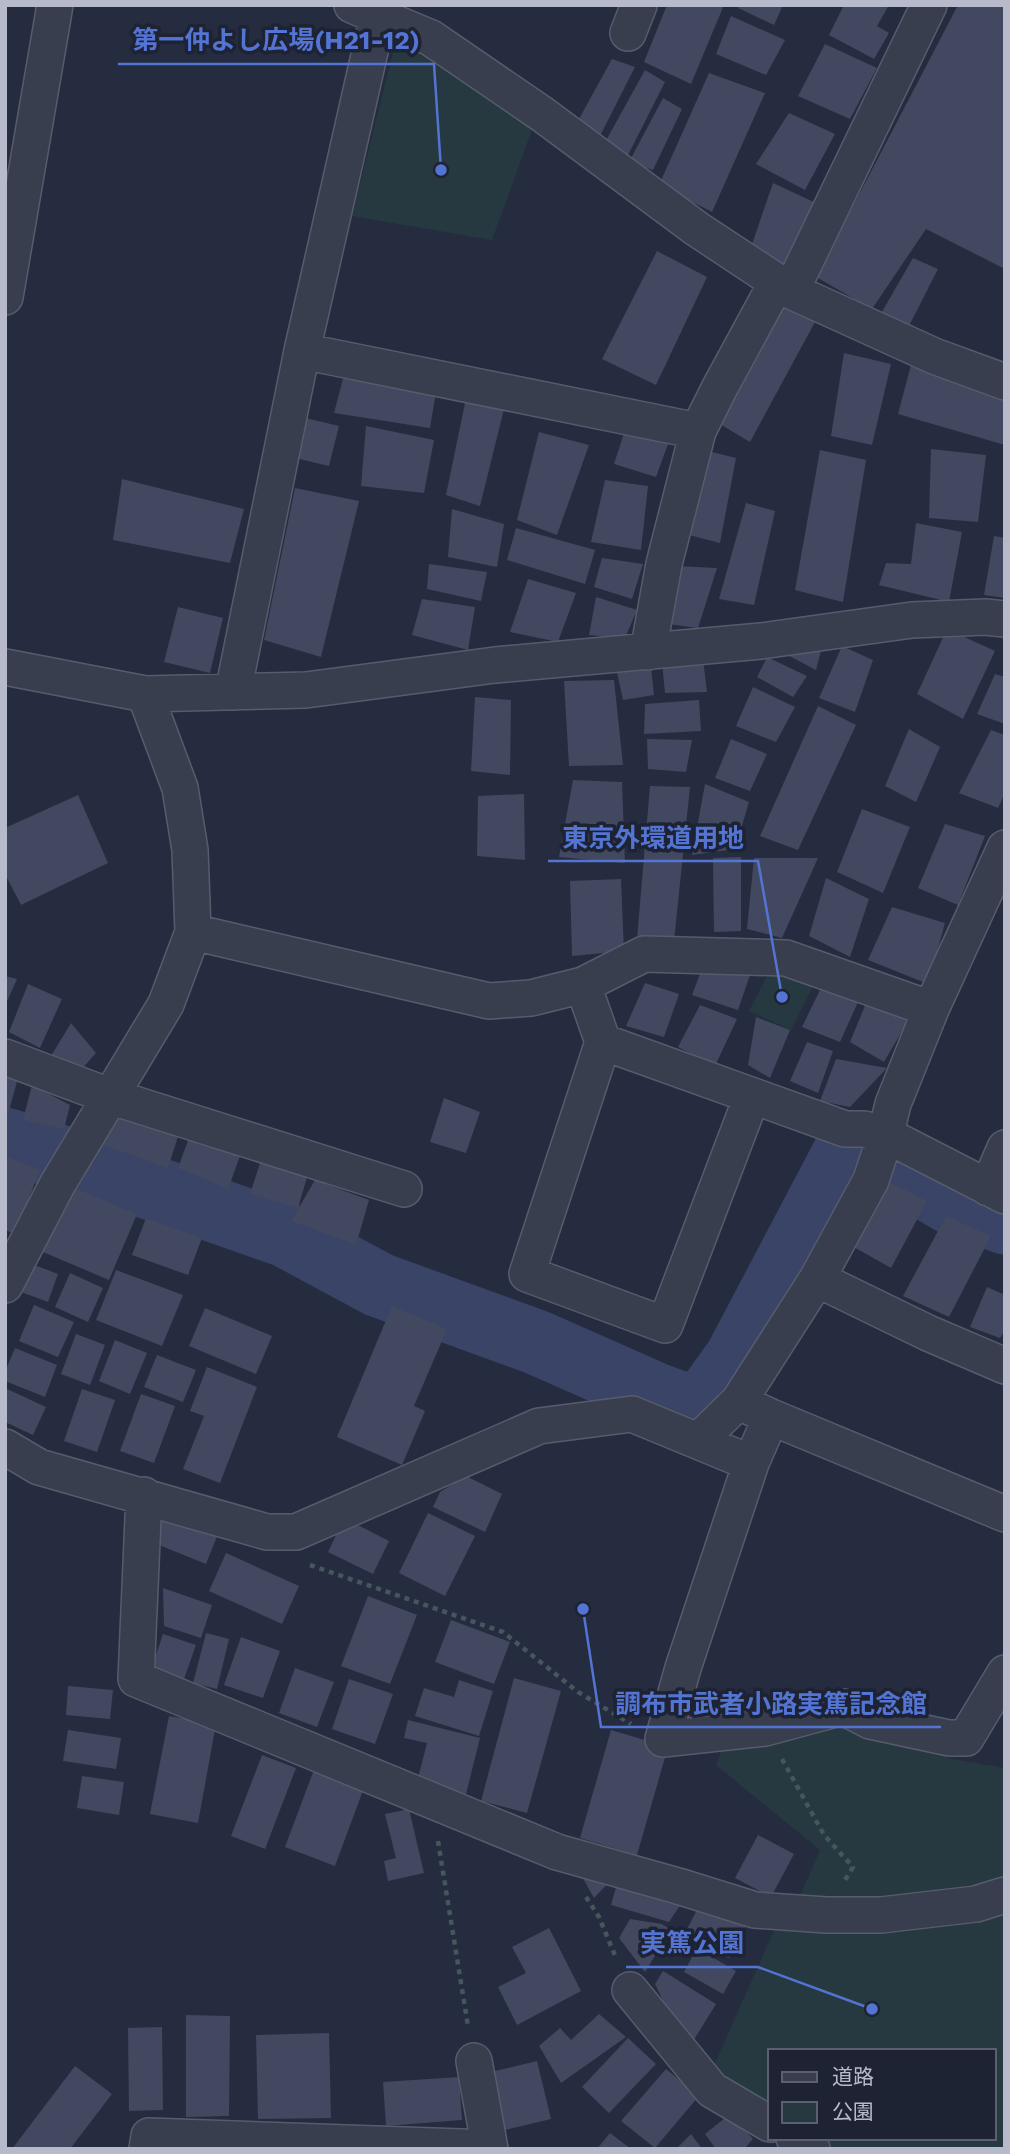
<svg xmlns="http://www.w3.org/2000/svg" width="1010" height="2154" viewBox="0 0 1010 2154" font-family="'Work Sans','Noto Sans JP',sans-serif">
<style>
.green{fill:#273940}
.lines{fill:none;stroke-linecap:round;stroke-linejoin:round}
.river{stroke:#394466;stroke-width:65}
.building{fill:#42485f}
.minor-casing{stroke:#575c6d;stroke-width:38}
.path{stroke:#46565d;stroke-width:4.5;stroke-dasharray:5 5;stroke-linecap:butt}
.minor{stroke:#393e4f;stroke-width:35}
.leader{fill:none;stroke:#5374d3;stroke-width:2.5}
.callout-dot{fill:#5374d3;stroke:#1e2334;stroke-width:2.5}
.callout-label{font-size:26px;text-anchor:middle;font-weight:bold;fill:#5374d3;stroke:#1e2334;stroke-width:7;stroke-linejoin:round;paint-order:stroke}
</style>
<rect width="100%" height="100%" fill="#252c3f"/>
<path class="green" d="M398,33L534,124L492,240L352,216Z
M770,970L815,982L791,1030L749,1011Z
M841,1717L952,1759L1005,1768V2149H830L809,2138H994V2051H770V2119L713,2068L776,1926L786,1929L820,1850L716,1765L723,1747Z"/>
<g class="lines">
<path class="river" d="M5,1140L101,1170L286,1235L379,1285L536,1342L656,1395L699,1411L737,1358L845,1153L856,1146L953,1203L1005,1222"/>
</g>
<path class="building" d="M667,5H724L691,84L644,62Z
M739,5H783L774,25L738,8Z
M844,5H889L877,26L889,33L874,59L829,35Z
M958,5H1005V269L926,229L872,309L816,277Z
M731,16L785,40L766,75L716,54Z
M825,44L877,68L850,119L798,96Z
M612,59L635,67L599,138L574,128Z
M645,70L665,82L626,159L603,146Z
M709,73L765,93L712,212L659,185Z
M663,98L682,109L653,170L629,162Z
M789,113L835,134L805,190L756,164Z
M773,183L818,204L785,271L751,247Z
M657,251L707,277L656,385L602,359Z
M913,258L938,269L909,326L879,317Z
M776,301L815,322L750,442L713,420Z
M844,353L891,364L872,445L831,436Z
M911,365L1005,394V445L898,414Z
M345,371L437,386L430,428L334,413Z
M465,403L504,409L480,506L446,495Z
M297,416L339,426L329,466L287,456Z
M627,424L671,436L656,477L614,464Z
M366,426L434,440L424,493L361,486Z
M539,432L589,445L557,535L517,520Z
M931,449L986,455L978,522L929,518Z
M704,450L736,458L720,543L681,533Z
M820,450L866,460L843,602L795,590Z
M122,479L244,509L230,563L113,540Z
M605,480L648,486L641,550L591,542Z
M295,488L359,501L321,657L264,640Z
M746,503L775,511L754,605L719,599Z
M452,509L504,524L497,567L448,557Z
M916,523L962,532L949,602L879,585L886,563L911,564Z
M516,528L595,550L585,584L507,560Z
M994,536L1005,538V598L984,595Z
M602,558L643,564L632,599L594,587Z
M429,564L487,572L481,601L427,589Z
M676,566L717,568L698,628L668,624Z
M528,579L576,593L558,642L510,632Z
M596,597L637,610L625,638L589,635Z
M422,599L475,607L468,650L412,635Z
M178,607L223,618L210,673L164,662Z
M947,629L995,651L963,719L917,694Z
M825,636L816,670L772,647Z
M842,646L873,660L855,712L819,698Z
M767,657L807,676L793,697L757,677Z
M650,659L654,695L623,700L615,663Z
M703,659L707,692L665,693L662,662Z
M995,674L1005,677V724L977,714Z
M614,680L623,765L569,766L564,681Z
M753,687L795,707L776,742L736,726Z
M475,697L511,700L510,775L471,771Z
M699,700L701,731L644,734L645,704Z
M818,706L856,725L798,850L760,836Z
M909,729L940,747L916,802L885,786Z
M991,730L1005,735V793L998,808L959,793Z
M647,739L692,740L686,772L648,769Z
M731,739L767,754L750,791L715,778Z
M573,780L622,782L625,863L559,857Z
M705,784L749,802L735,849L692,855Z
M650,786L690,787L674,941L637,939Z
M524,794L525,860L477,856L478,796Z
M78,795L108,863L21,905L5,874V828Z
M862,809L910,827L883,893L837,872Z
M945,824L985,836L958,905L918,888Z
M741,857V931L714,932L713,858Z
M754,858H818L782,938L747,929Z
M826,878L869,899L850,957L809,936Z
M621,879L624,951L572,956L570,881Z
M892,907L945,923L928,984L868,960Z
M704,963L750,975L738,1010L692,995Z
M5,976L17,979L5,1006Z
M645,983L679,994L664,1037L626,1026Z
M28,984L62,999L40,1048L9,1032Z
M820,990L858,1002L840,1042L802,1027Z
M869,996L912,1014L884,1062L850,1042Z
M700,1005L737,1019L715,1066L678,1047Z
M756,1017L790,1030L770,1078L748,1065Z
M71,1023L96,1053L80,1071L51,1056Z
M807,1042L833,1051L818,1093L790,1081Z
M836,1059L887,1068L850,1107L820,1101Z
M5,1071L19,1074L6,1122H5Z
M32,1085L70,1105L64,1129L23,1120Z
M444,1098L480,1112L466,1153L430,1142Z
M116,1108L180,1130L168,1168L95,1142Z
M190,1135L240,1156L228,1189L178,1168Z
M5,1156L40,1170L15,1234L5,1230Z
M261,1160L308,1174L298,1208L250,1194Z
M315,1180L369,1200L356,1245L291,1221Z
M886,1180L927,1201L891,1268L852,1246Z
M72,1187L137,1214L109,1280L43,1252Z
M946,1216L991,1236L949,1317L903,1296Z
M146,1218L202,1238L188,1275L132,1255Z
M32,1264L58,1274L48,1302L21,1292Z
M116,1270L183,1295L162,1346L96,1320Z
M70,1273L103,1288L88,1322L55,1307Z
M987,1287L1005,1295V1330L1000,1338L970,1327Z
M34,1305L74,1322L58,1357L19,1341Z
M392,1306L447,1329L414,1406L425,1411L402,1465L337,1437Z
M205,1308L272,1336L256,1374L189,1346Z
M76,1334L105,1345L90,1385L61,1374Z
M115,1340L147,1353L130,1394L99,1381Z
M15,1348L57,1365L45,1397L5,1381V1372Z
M157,1355L196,1370L183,1402L144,1387Z
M207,1367L257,1387L220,1483L183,1469L204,1416L190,1411Z
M5,1388L46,1407L33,1435L5,1422Z
M82,1389L115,1400L97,1452L64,1441Z
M141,1394L175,1406L154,1463L120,1451Z
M466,1476L502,1494L485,1532L433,1507L440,1492Z
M165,1513L218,1534L206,1564L154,1543Z
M428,1513L475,1536L445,1596L399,1573Z
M344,1518L389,1541L373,1574L328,1552Z
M226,1553L299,1586L282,1624L209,1591Z
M163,1588L212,1605L201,1638L164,1626Z
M368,1596L417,1615L390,1684L341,1666Z
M451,1620L510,1642L494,1684L435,1662Z
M206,1633L229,1639L217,1689L193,1683Z
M163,1634L196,1645L184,1679L152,1667Z
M241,1637L280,1651L263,1698L224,1685Z
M295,1668L334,1682L317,1727L279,1713Z
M514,1678L561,1691L527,1813L481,1801Z
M349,1679L393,1694L375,1744L332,1729Z
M459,1680L493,1691L479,1736L415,1716L424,1688L454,1697Z
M68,1686L113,1690L110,1719L66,1715Z
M169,1716L216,1724L198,1823L150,1814Z
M408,1720L480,1738L466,1794L417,1782L427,1743L404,1738Z
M68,1730L121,1738L116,1769L63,1761Z
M611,1730L668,1747L637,1855L580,1838Z
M262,1755L296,1768L265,1849L231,1836Z
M318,1759L368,1777L335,1866L285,1847Z
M82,1776L124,1782L119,1815L77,1808Z
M409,1809L424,1873L388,1881L384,1861L396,1858L385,1814Z
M758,1835L794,1854L771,1897L735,1878Z
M572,1859L616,1875L594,1898Z
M618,1880L685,1898L669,1922L611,1905Z
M700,1904L745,1927L729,1958L684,1935Z
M630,1919L662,1924L671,1930L645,1972L619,1938Z
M549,1928L581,1991L517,2025L498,1987L526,1973L512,1947Z
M697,1948L736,1971L723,1994L684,1972Z
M663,1971L716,2004L687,2051L655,1984Z
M599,2014L626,2037L561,2083L539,2046L560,2028L571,2040Z
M186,2015L230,2016L229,2116L186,2117Z
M162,2027L163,2110L129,2111L128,2028Z
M329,2033L331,2118L258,2119L256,2035Z
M628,2038L656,2064L609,2113L582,2087Z
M537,2061L551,2119L505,2130L491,2072Z
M75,2066L112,2094L70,2149H12Z
M666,2069L699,2096L655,2148L621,2121Z
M459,2077L462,2120L386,2126L383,2082Z
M731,2113L753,2139L744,2149H716L705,2134Z
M610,2133L631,2149H597Z
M691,2134L702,2149H676Z"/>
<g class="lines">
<g class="minor-casing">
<path id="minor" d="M352,5L431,38L542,114L697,229L791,291L934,356L1005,382
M628,33L639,5
M791,291L929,5
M5,297L55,5
M302,351L698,431
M648,652L664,564L698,431L720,387L777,282
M5,667L145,694L306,690L495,665L761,641L912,620L985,617L1005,619
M233,692L302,351L378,16
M193,932L489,1001L531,998L583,985L644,954L786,958L931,1009
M583,985L603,1042L527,1274L665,1325L752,1096
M603,1042L845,1129H864L886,1135L1005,1196
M5,1057L109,1096L404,1189
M988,1188L1005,1148
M817,1279L928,1333L1005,1366
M5,1285L57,1185L166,1004L193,932L190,850L180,788L145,694
M750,1407L771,1417L1005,1514
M771,1417L751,1463L683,1668L663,1739L765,1728L843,1707L870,1721L949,1738H966L1005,1673
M698,1441L739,1401L817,1279L871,1180L885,1137L893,1104L931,1009L1005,848
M5,1447L39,1467L267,1532H296L539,1426L632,1414L751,1463
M144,1495L136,1679L557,1852L678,1886L755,1910L826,1915H881L976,1904L1005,1895
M630,1990L712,2090L770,2124
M474,2061L490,2149
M794,2138L812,2149
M147,2149L149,2136L490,2148"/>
</g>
<path class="path" d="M310,1565L503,1632L578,1692L631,1724
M782,1759L824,1835L853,1867L845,1880
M438,1841L468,2026
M586,1897L599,1917L616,1958"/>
<use href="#minor" class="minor"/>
</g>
<path class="leader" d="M441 170L434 64H118M782 997L758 861H548M583 1609L601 1727H941M872 2009L758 1967H626"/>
<g class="callout-dot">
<circle cx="441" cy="170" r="7"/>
<circle cx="782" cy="997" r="7"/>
<circle cx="583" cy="1609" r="7"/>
<circle cx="872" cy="2009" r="7"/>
</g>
<g class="callout-label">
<text x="276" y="49">第一仲よし広場(H21-12)</text>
<text x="653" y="847">東京外環道用地</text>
<text x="771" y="1713">調布市武者小路実篤記念館</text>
<text x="692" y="1952">実篤公園</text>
</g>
<rect width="1010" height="2154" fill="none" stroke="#b6baca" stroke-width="14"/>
<rect x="768" y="2049" width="228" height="91" fill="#1e2334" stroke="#5b5f70" stroke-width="2"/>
<rect x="782" y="2072" width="35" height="10" fill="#393e4f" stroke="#5b5f70" stroke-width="2"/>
<text x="832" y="2084" font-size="21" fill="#b6baca">道路</text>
<rect x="782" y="2102" width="35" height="21" fill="#273940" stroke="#5b5f70" stroke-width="2"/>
<text x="832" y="2119" font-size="21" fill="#b6baca">公園</text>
</svg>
